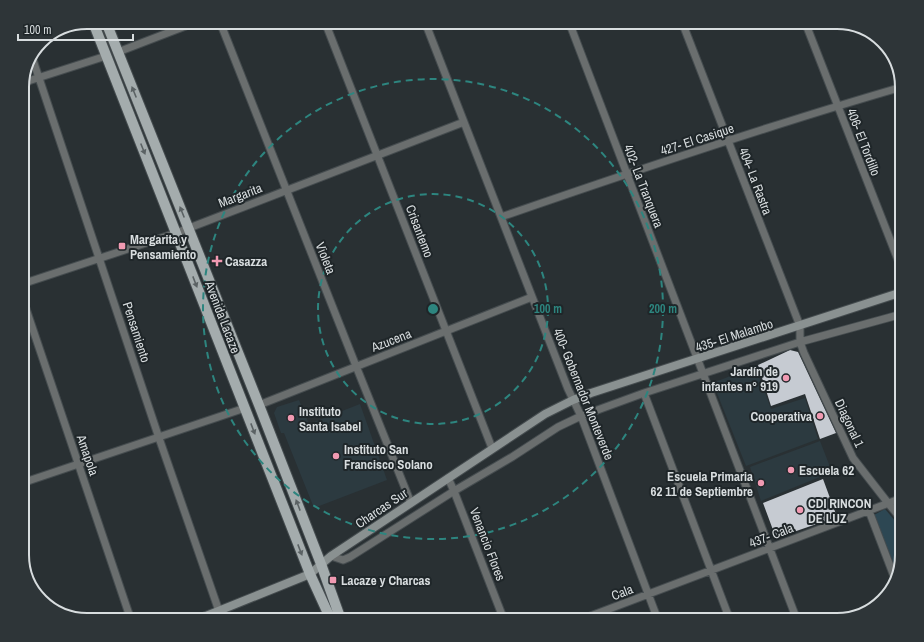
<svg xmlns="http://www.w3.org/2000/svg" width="924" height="642" viewBox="0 0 924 642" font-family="'Archivo Narrow',sans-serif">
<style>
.built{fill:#2c3a40}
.green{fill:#2d4753}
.building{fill:#c6cbd2}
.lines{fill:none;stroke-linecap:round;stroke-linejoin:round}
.street-casing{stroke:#454c4f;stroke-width:9}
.secondary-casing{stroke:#454c4f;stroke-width:10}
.primary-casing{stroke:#454c4f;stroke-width:12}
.street{stroke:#6a6e6e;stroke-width:7}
.secondary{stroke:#8a9191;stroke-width:8}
.primary{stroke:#a4acad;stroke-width:10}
.oneway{fill:#5b6264}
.ring{fill:none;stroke:#2d857f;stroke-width:2;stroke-dasharray:7 5}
.poi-dot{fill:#f19ab2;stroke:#1f2629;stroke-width:1.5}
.labels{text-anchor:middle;stroke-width:4;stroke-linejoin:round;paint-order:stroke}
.street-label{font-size:13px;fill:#d8dddf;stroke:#1f2629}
.poi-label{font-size:13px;font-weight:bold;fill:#d8dddf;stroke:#1f2629;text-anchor:start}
.rim{fill:none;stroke:#d8dddf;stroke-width:2}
.centre{fill:#2d857f;stroke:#1f2629;stroke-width:2}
.ring-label{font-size:12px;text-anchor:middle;font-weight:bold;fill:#2d857f;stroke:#1f2629;stroke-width:4;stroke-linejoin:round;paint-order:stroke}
</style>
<rect width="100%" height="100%" fill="#293033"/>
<path class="built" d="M755,366L771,409L805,398L818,439L746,466L713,383Z
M299,400L309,424L360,404L387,480L314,508L284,433H281L274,413L277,407Z
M820,441L832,472L761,501L750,467Z"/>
<path class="green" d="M885,509L902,529V555L897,572L874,515Z"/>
<path class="building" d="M790,350L798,352L836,433L820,439L805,394L771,406L758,365Z
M823,479L837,517L776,538L763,503Z"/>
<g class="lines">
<g class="street-casing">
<path id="street" d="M220,22L356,366L411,503
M325,22L492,448
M425,22L568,389L581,416L658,620
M569,22L797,620
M682,22L800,326V342L804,353L853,458L888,503L902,520
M805,22L902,270
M118,52L196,22
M33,60L159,438L219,611
M22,83L106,56
M501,217C634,171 767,126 902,87
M22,284L176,233L464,122
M22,297L131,620
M644,393L730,620
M259,405L532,297
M448,478L454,491L504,620
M22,483L245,408
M869,511L895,579
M331,556L343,560L350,557L454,491L512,457L558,427L581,416L644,393L800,342L902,314
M580,620L902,498"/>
</g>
<g class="secondary-casing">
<path id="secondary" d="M196,620L310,574L331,556L545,414L573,400L591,393L902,292"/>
</g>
<g class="primary-casing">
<path id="primary" d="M93,22L310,574L331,620
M106,22L259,405L321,564L341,620"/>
</g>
<use href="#street" class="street"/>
<use href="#secondary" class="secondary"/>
<use href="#primary" class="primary"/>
</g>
<defs><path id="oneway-solid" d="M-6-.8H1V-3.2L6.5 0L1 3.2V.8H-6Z"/></defs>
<g class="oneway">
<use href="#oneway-solid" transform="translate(134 92) rotate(-112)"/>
<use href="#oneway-solid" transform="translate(143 149) rotate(68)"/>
<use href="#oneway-solid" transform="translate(182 212) rotate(-112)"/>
<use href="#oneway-solid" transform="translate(195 282) rotate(69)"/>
<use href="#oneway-solid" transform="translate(253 429) rotate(69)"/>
<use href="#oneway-solid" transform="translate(298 505) rotate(-111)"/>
<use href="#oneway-solid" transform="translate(300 550) rotate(69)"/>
</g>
<g class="ring">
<circle cx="433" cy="309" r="115"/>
<circle cx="433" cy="309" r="230"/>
</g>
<g class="poi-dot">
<rect x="118" y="242" width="8" height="8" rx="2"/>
<path d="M215 255h4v4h4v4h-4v4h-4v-4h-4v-4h4z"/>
<circle cx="786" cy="378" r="4"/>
<circle cx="820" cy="416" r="4"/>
<circle cx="291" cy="418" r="4"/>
<circle cx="336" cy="456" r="4"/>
<circle cx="791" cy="470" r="4"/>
<circle cx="761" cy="483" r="4"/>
<circle cx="800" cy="510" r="4"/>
<rect x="329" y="576" width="8" height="8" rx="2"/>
</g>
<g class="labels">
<g class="street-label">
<text transform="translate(697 139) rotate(-18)" y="5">427- El Casique</text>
<text transform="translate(864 142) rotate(69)" y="5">406- El Tordillo</text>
<text transform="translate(756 181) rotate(69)" y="5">404- La Rastra</text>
<text transform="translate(644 186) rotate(69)" y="5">402- La Tranquera</text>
<text transform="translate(240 195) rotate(-21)" y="5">Margarita</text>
<text transform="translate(420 231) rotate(69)" y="5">Crisantemo</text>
<text transform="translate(326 258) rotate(68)" y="5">Violeta</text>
<text transform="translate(223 317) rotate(69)" y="5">Avenida Lacaze</text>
<text transform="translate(137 332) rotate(72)" y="5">Pensamiento</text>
<text transform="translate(734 335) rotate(-18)" y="5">435- El Malambo</text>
<text transform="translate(391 340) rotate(-21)" y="5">Azucena</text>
<text transform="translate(584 394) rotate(68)" y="5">400- Gobernador Monteverde</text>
<text transform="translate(850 423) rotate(65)" y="5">Diagonal 1</text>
<text transform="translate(88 455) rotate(71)" y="5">Amapola</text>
<text transform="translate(381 508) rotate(-34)" y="5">Charcas Sur</text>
<text transform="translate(771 535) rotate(-21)" y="5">437- Cala</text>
<text transform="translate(488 544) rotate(69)" y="5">Venancio Flores</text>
<text transform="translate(622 592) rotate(-21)" y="5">Cala</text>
</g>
<g class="poi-label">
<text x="130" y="244">Margarita y<tspan x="130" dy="15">Pensamiento</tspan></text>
<text x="225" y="266">Casazza</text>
<text x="778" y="376" text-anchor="end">Jardín de<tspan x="778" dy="15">infantes n° 919</tspan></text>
<text x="299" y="416">Instituto<tspan x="299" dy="15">Santa Isabel</tspan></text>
<text x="812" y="421" text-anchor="end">Cooperativa</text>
<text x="344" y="454">Instituto San<tspan x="344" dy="15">Francisco Solano</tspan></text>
<text x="799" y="475">Escuela 62</text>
<text x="753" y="481" text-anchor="end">Escuela Primaria<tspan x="753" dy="15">62 11 de Septiembre</tspan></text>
<text x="808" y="508">CDI RINCON<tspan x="808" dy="15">DE LUZ</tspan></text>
<text x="341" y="585">Lacaze y Charcas</text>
</g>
</g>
<path d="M0 0H924V642H0ZM87 29H837A58 58 0 0 1 895 87V555A58 58 0 0 1 837 613H87A58 58 0 0 1 29 555V87A58 58 0 0 1 87 29Z" fill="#2e3538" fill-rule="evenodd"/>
<path class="rim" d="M87 29H837A58 58 0 0 1 895 87V555A58 58 0 0 1 837 613H87A58 58 0 0 1 29 555V87A58 58 0 0 1 87 29Z"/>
<circle cx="433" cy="309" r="6" class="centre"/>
<g class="ring-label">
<text x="548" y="313">100 m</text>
<text x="663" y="313">200 m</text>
</g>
<path d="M18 34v6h115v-6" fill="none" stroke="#d8dddf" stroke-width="2"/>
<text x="24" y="34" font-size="12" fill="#d8dddf" stroke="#1f2629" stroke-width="3" paint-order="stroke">100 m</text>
</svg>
